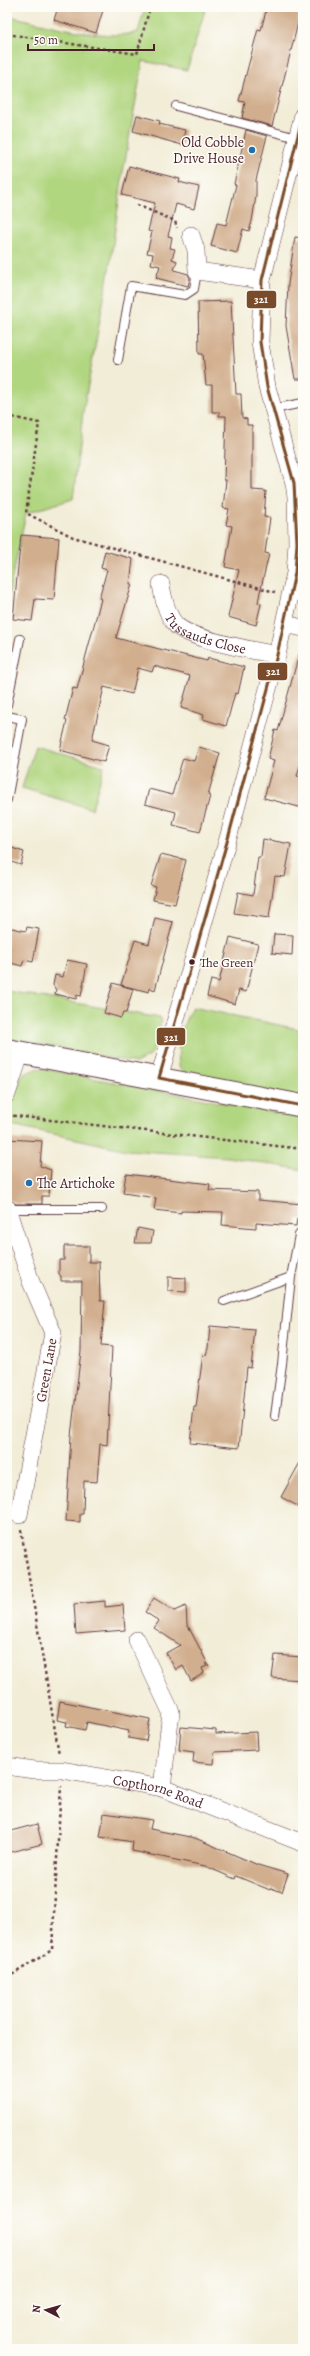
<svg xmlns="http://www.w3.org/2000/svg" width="310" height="2356" viewBox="0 0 310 2356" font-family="Alegreya,serif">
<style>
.green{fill:#b1d680;stroke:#7e7a56}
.building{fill:#d1ae8d}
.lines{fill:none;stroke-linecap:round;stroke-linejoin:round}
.lane-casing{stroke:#633e45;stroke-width:10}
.street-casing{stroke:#633e45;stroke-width:18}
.secondary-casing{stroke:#633e45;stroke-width:24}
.path{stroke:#633e45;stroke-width:2.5;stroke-dasharray:3 3;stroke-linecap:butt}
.lane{stroke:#fff;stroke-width:8}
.street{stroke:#fff;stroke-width:17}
.secondary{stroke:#fff;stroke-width:22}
.bus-1-casing{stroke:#fdfcf7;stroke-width:6}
.bus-1{stroke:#7a4b2a;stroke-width:3}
.poi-dot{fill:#1f6fb2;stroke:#fdfcf7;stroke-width:1.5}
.bus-dot{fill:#4a1f2b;stroke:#fdfcf7;stroke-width:1.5}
.labels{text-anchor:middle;stroke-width:3;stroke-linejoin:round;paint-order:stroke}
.bus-label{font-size:13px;fill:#4a1f2b;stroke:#fdfcf7;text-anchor:start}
.poi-label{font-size:14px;fill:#4a1f2b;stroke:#fdfcf7;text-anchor:end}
.street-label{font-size:14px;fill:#4a1f2b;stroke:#fdfcf7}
.line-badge{stroke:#fdfcf7;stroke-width:1.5}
.badge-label{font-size:11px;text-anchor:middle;font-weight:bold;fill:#fff}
</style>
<rect width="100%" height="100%" fill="#fdfcf7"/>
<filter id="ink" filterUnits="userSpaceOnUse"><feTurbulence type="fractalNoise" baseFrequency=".025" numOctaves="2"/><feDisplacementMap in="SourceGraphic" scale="8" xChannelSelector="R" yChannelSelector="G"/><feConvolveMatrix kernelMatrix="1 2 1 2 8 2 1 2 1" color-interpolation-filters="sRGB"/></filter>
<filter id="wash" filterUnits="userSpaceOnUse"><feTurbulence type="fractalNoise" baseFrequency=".012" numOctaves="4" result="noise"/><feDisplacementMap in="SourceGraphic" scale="16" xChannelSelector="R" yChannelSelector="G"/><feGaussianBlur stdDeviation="0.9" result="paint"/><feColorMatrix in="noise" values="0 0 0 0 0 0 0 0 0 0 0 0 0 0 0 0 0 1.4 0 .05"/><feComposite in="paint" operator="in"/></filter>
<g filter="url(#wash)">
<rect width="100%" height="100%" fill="#f2edd7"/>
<path class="green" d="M7,7H10L9,16C44,23 104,42 138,32L145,7H206L187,70L143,61L123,172L110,265L83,412L73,499L26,513L7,602Z
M35,746L104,766L92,809L22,788Z
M7,991L160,1018L162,1020L151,1055L136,1063L7,1038Z
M192,1007L303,1030V1099L194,1078L180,1069C175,1048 182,1025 192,1007Z
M38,1068L303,1118V1170L228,1157L127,1150L7,1124L10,1104L22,1075Z"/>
<g id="blocks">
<path class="building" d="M58,7H104L96,33L54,20Z
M267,7H302L272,126L242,118L245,102L239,101L258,29L261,30Z
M137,115L160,121L159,124L185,130L182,145L133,131Z
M246,130L267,136L256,180V196L252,221L249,231L243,229L237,253L211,246L217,223L226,225L236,185L234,184Z
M129,166L180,179L179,182L199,187L194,209L176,204L168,236L172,237L170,248L175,249L172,259L177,261L174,270L188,274L190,278L188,286L156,278L160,266L151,264L153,254L147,253L152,232L148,231L155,203L122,195Z
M295,237L303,238V379H295L286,326L288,284Z
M231,301L236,394H241L242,418L247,419V425H252V490L266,491L264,517L270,518L265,553L269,554L260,592L258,603L261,604L256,625L228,617L239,570L225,567L232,526L226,525L229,509L223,508L226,480H224L226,416H219V412H212V385H206L203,354H199L198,302Z
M21,535L59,538L54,600L35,599L32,621L13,619Z
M105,551L133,559L130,584H132L116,638L207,661L208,658L244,667L238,694L235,693L226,726L203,719L204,715L181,708L190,676L154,666L152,672L138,668L132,694L104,687L92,740L109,745L104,762L60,750L67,721L65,720L73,688L77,689L101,599L99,598L107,570L101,568Z
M299,654H303V720L298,737L303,738V755L297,776L303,777V808L264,798L274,761L268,759L275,730L278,731Z
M199,747L220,753L208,795L210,796L200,832L173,825L176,812L145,804L149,789L172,795L183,758L194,761Z
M263,839L291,844L285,877L275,876L269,918L234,913L238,892L253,895L258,857H261Z
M12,848L24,852L21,865L8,861Z
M161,854L186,860L175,904L153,900L156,887L151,886Z
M155,918L173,922L155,990L150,988L149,992L121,985L135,940L149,944Z
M7,927L26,931L27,927L39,929L33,962L24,960L22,966L7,962Z
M274,934L293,935L292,955L272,953Z
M230,937L258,944L246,992L239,990L235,1004L207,996L211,980L219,982Z
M67,960L87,964L81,996L77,995L76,999L55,994L56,990L53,985L55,975L63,977Z
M113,983L133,989L126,1013H123L121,1018L104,1013Z
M7,1139L42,1141L40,1166L51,1170L49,1196H42V1204H16L7,1198Z
M126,1174L210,1184L209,1190L258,1192V1200L303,1204V1219H297L296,1226L256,1223V1228L222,1225L223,1212L181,1211V1213L154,1210L156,1198L123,1193Z
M138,1228L153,1231L151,1243H135Z
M64,1246H89V1262H99L100,1301H105L101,1346L112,1347L107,1445L100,1444L97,1482L84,1481L83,1514H80V1522L66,1521L71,1436L81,1351L82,1281H61V1276L59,1274V1260H64Z
M168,1277L186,1278V1292L168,1291Z
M210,1326L255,1330L251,1368L247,1367L239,1448L190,1443L194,1407H196L203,1354L206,1355L208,1348Z
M303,1457V1509L281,1497Z
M154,1598L174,1611L186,1606L187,1624L209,1666L205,1663L207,1666L202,1668L204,1673L191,1681L183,1666L176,1670L166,1653L180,1645L154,1628L159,1621L145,1612Z
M105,1601V1607L123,1605L125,1630L76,1634L74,1604Z
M275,1655L303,1657V1680L272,1678Z
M60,1701L150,1719L146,1741L128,1738L129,1731L87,1722L85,1730L66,1726L67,1722L57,1720Z
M181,1727L216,1730V1734L256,1732L257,1750L214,1752L213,1764L193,1762L194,1752L179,1750Z
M104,1813L152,1820L150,1829L195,1838L258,1865L288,1874L282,1892L271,1888L270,1890L236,1876L235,1879L205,1866L132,1851L133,1842L100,1837Z
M37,1824L42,1844L7,1853V1832Z"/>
</g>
</g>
<g filter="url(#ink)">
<use href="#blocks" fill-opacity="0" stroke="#633e45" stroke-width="1"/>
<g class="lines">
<g class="lane-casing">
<path id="lane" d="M176,106L297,138
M118,360L131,286L185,295L194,289L197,271
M273,409L303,403
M7,705L20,639
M7,716L22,719L7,800
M7,1209H102
M224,1301L291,1277L299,1235L303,1230
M275,1416L282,1364L291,1277"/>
</g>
<g class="street-casing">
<g id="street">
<path d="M191,235L196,250L197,271L262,280"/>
<path id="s1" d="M161,584C163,597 166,613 175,624C189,640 254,650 277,655"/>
<path d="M285,624L303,628"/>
<path d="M159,1078L229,835L277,655L295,573L297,543L296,497L294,483L267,387L260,342L262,280L303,115"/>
<path d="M7,1094L21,1052"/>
<path d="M7,1208L31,1282L53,1333L19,1515"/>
<path d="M137,1640L171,1712L162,1788"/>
<path id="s2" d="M7,1766L34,1770H62L162,1788L303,1843"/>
</g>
</g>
<g class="secondary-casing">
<path id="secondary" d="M7,1050L303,1106"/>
</g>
<path class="path" d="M7,34L137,54L150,7
M137,205L175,221L177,228
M7,416L39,423L26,513L73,537L275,592
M7,1115L303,1149
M21,1530L59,1754
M7,1978L52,1950L61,1786"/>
<use href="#lane" class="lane"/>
<use href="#street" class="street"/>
<use href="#secondary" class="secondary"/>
<g class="bus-1-casing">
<path id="bus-1" d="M303,115L262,280L260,342L267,387L294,483L297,543L295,573L277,655L229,835L159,1078L303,1106"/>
</g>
<use href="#bus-1" class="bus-1"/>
</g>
</g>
<g class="poi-dot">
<circle cx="252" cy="150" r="4"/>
<circle cx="29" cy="1183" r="4"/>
</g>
<circle class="bus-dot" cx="192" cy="962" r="3.5"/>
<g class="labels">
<g class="bus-label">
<text x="200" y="967">The Green</text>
</g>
<g class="poi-label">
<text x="244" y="147">Old Cobble<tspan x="244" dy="16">Drive House</tspan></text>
<text x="37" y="1188" text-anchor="start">The Artichoke</text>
</g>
<g class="street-label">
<text dy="5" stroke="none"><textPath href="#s1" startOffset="75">Tussauds Close</textPath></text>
<text transform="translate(46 1370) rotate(-80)" y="5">Green Lane</text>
<text dy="5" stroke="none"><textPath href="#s2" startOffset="154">Copthorne Road</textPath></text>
</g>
</g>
<g class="line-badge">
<rect x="246" y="290" width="31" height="19" rx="4" fill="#7a4b2a"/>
<rect x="257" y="662" width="31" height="19" rx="4" fill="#7a4b2a"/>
<rect x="156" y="1027" width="30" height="19" rx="4" fill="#7a4b2a"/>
</g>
<g class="badge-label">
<text x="261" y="303">321</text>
<text x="273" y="675">321</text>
<text x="171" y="1041">321</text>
</g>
<rect width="310" height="2356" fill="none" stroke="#fdfcf7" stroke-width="24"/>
<g transform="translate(46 2310) rotate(276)" stroke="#fdfcf7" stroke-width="3" paint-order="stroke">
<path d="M0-3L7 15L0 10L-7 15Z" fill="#4a1f2b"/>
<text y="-6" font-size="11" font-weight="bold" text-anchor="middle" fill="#4a1f2b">N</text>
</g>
<path d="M28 44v6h126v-6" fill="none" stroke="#4a1f2b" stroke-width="2"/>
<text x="34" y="44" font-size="12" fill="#4a1f2b" stroke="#fdfcf7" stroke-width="3" paint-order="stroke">50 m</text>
</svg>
